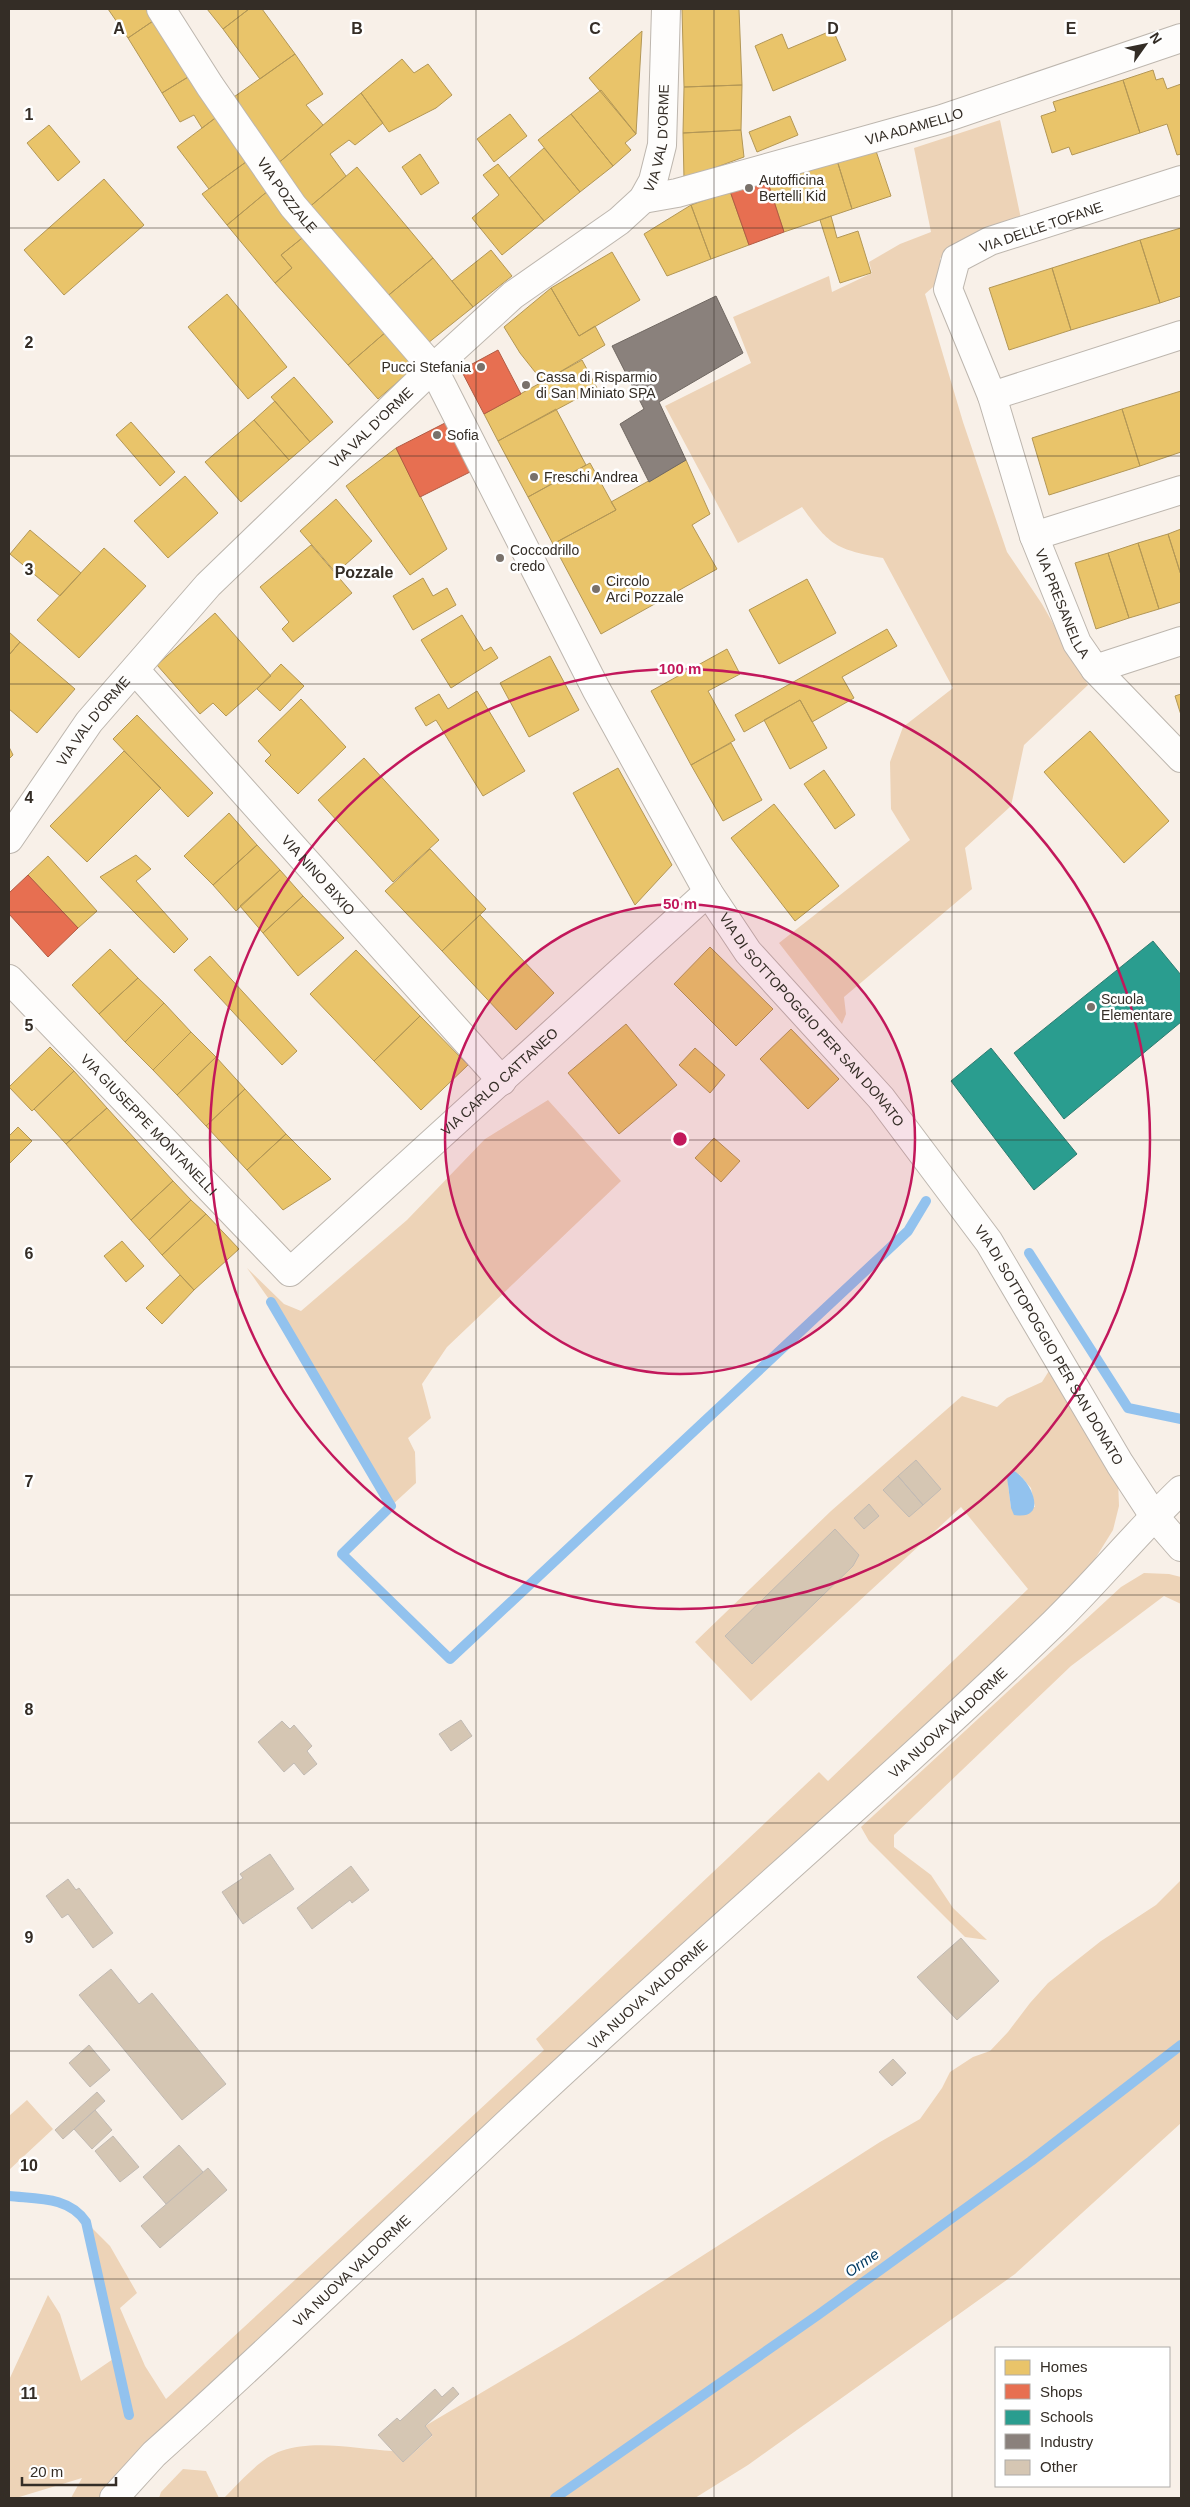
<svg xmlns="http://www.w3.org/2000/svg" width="1190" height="2507" viewBox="0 0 1190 2507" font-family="Helvetica,sans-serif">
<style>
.green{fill:#edd3b7;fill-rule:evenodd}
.water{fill:#92c2ee}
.homes{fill:#e9c46a;stroke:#b39756}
.shops{fill:#e76f51;stroke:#b15b44}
.schools{fill:#2a9d8f;stroke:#2d7b70}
.industry{fill:#8a817c;stroke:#706862}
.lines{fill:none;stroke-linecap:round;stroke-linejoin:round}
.stream{stroke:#92c2ee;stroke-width:10}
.building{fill:#d5c6b3;stroke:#c1bab3}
.street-casing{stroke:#bdb6ae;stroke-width:30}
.secondary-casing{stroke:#bdb6ae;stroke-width:30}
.street{stroke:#fefdfc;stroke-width:28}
.secondary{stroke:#fefdfc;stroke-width:28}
.grid{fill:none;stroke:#342d26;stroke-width:1;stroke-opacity:0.55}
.ring{fill:none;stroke:#c2185b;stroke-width:2.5}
.poi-dot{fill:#79716a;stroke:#fff;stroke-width:2}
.labels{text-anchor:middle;stroke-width:5;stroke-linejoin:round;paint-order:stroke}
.street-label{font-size:14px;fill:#342d26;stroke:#fff}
.poi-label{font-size:14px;fill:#342d26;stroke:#fff;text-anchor:start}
.water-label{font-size:15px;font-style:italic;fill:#003962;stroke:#fff}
.quarter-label{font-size:16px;font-weight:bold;fill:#342d26;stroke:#fff}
.grid-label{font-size:16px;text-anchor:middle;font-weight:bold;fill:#342d26;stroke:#fff;stroke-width:5;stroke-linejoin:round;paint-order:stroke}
.centre{fill:#c2185b;stroke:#fff;stroke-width:2.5}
.ring-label{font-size:15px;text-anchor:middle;font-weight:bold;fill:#c2185b;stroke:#fff;stroke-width:5;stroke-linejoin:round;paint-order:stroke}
</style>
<rect width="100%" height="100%" fill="#f8f0e8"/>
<path class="green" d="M1000,120L1023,228L940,258V281L925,294L963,422L1007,552L1042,604L1088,685L1024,745L1011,806L965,848L972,889L844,997L846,1014L842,1024L779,943L910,840L891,809L890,762L903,727L953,688L883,558C836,549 831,547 802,507L738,543L665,406L751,363L733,317L829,276L832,292L872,273L869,262L900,244L931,232L914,148Z
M548,1100L621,1181L447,1347L422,1384L431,1418L408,1438L415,1452L416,1483L391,1506L271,1302L247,1268L284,1304L301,1311L407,1220L485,1139Z
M1057,1358L1118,1480L1119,1506L1113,1530L1057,1620L114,2498H71L82,2478L16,2498H9V2380L48,2295L60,2314L81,2381L116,2357L86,2222L110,2246L137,2293L120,2308L145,2366L166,2399L544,2050L536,2039L819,1772L828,1781L1028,1589L961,1507L751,1701L695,1642L831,1511L962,1396L997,1407L1007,1398L1042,1382ZM1019,1474L1031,1488L1035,1507L1011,1508L1008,1485Z
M1144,1573L1169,1574L1181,1577V1604L1164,1596L1071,1666L894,1835V1847L931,1875L953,1908L987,1940L965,1937L869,1841L861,1827L1121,1587Z
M1181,1880V2123L1015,2274L748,2465L695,2498H224C239,2483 260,2458 281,2451C315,2439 357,2449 393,2451L403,2462L432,2436L425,2426L574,2338L880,2142L920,2119L942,2088L950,2072L973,2057L990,2051L1008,2032L1030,2003L1048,1983L1101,1941L1156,1905Z
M27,2100L53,2129L9,2170V2116Z
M183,2469L206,2471L219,2498H159L161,2492Z"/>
<path class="water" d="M1014,1471C1032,1481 1049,1521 1014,1515L1011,1508L1007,1477Z"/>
<path class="homes" d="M108,9H149L156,19L128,38Z
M207,9H249L223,29Z
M249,9H262L295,54L260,79L223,29Z
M682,9H739L742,85L684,87Z
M156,19L193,74L162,93L128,38Z
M833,30L846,60L773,91L755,46L782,34L788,49Z
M642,31L636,134L589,78Z
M295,54L323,94L306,105L323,125L276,165L231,99Z
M402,59L414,73L428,64L452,95L436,108L389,132L361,93Z
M1153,70L1156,80L1163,78L1167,89L1181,84V154L1177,155L1167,124L1140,133L1123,80Z
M193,74L218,116L202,128L194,115L180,122L162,93Z
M1123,80L1140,133L1072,155L1069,147L1052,153L1041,116L1056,111L1053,102Z
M742,85L741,130L683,133L684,87Z
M601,90L636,134L625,143L631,150L613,166L571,114Z
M361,93L383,123L355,145L349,140L330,154L346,176L307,209L276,165Z
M510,114L527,136L494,162L477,139Z
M571,114L613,166L580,192L538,140Z
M218,116L250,159L209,189L177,147Z
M790,116L798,135L757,152L749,132Z
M49,125L80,162L58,181L27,143Z
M741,130L744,157L684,179L683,133Z
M874,145L891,196L852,209L836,157Z
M544,148L580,192L544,221L509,178Z
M420,154L439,183L421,195L402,167Z
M836,157L852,209L784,232L767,180Z
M250,159L269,190L227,225L202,194Z
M498,164L544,221L502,255L472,218L499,195L483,175Z
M357,167L433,258L384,299L307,209Z
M104,179L144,225L64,295L24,250Z
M269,190L306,235L281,255L292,268L275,283L227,225Z
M730,191L749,245L711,259L691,205Z
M691,205L711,259L667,276L644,234Z
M831,216L837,238L858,231L871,273L840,283L820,220Z
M1181,228V296L1160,303L1140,240Z
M306,235L387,331L348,365L275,283L292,268L281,255Z
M1140,240L1160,303L1071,330L1052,268Z
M491,250L512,276L473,307L452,281Z
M612,252L640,300L579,336L551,288Z
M433,258L473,307L423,347L384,299Z
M1052,268L1071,330L1009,350L989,288Z
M551,288L579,336L595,326L605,345L543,382L520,353L504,327Z
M227,294L287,367L248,399L188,327Z
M387,331L417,365L378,399L348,365Z
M582,360L597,388L498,441L484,414Z
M294,377L333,422L310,442L271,397Z
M1181,391V452L1140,466L1122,409Z
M275,401L310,442L289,460L254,420Z
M556,409L586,465L528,497L498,441Z
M1122,409L1140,466L1049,495L1032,438Z
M254,420L289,460L241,502L205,462Z
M131,422L175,472L160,486L116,435Z
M396,448L447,549L410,575L346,486Z
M686,460L710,514L692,525L717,569L601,634L553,544L616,510L611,502Z
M590,463L616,510L553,544L528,497Z
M185,476L218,513L168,558L134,521Z
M336,499L372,541L336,573L300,531Z
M1181,529V575L1168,534Z
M30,530L81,573L60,596L10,554Z
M1168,534L1181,575V602L1159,609L1138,543Z
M1138,543L1159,609L1129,618L1108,553Z
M311,545L352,593L293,642L282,629L289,622L260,587Z
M104,548L146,586L79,658L37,620Z
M1108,553L1129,618L1096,629L1075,563Z
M423,578L433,596L447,588L456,605L413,630L393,596Z
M807,579L836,633L779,664L749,610Z
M215,613L271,676L226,716L213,703L200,714L157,665Z
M462,615L484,651L491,647L498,658L451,688L421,640Z
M887,629L897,646L842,677L854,698L812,722L800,700L744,732L735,715Z
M9,632L20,642L9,655Z
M20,642L75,689L37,733L9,709V655Z
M727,649L740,674L708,691L735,740L691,765L651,691Z
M550,656L579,710L529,737L500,683Z
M281,664L304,686L280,711L257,689Z
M477,691L525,771L483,796L436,720L426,726L415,708L439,694L448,709Z
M1181,694V715L1175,696Z
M301,699L346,747L298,794L265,761L271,755L258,741Z
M800,700L827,748L790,769L764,720Z
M137,715L213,793L188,817L113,739Z
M1090,731L1169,821L1124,863L1044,772Z
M731,743L762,800L723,821L691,765Z
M9,747L13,755L9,759Z
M124,751L161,788L87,862L50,826Z
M364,758L439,840L393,882L318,800Z
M618,768L672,865L635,905L573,793Z
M824,770L855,815L835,829L804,784Z
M774,804L839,886L795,921L731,838Z
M229,813L257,845L213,885L184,856Z
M257,845L280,870L236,911L213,885Z
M430,849L486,909L442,951L385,891Z
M136,855L151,869L136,881L188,939L174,953L100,877Z
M48,856L97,911L78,928L28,875Z
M280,870L303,896L263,933L240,906Z
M303,896L344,938L298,976L263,933Z
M480,915L554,993L516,1030L442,951Z
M710,947L773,1009L736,1046L674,984Z
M110,949L138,978L99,1014L72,985Z
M356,950L420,1016L374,1061L310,994Z
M210,956L297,1051L282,1065L194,970Z
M138,978L164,1003L125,1042L99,1014Z
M164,1003L191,1032L153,1070L125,1042Z
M420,1016L468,1065L421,1110L374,1061Z
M626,1024L677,1085L619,1134L568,1073Z
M791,1029L839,1079L808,1109L760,1059Z
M191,1032L216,1057L177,1095L153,1070Z
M50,1047L74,1071L32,1111L9,1087Z
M695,1048L725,1075L710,1093L679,1065Z
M216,1057L245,1089L206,1126L177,1095Z
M74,1071L107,1108L66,1144L34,1109Z
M245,1089L286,1134L247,1170L206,1126Z
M107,1108L173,1181L131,1220L66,1144Z
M18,1127L32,1141L9,1164V1136Z
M286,1134L331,1179L283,1210L247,1170Z
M714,1138L740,1161L721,1182L695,1158Z
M173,1181L191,1200L149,1240L131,1220Z
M191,1200L206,1214L162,1255L149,1240Z
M206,1214L239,1249L194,1290L162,1255Z
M122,1241L144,1266L126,1282L104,1256Z
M180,1275L194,1290L162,1324L146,1308Z"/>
<path class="shops" d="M767,180L784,232L749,245L730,191Z
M498,350L521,394L484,414L461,370Z
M445,423L470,472L420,497L396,448Z
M28,875L78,928L48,957L9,914V893Z"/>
<path class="schools" d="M1153,941L1181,975V1022L1064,1119L1014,1053Z
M991,1048L1077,1154L1034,1190L951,1081Z"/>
<path class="industry" d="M716,296L743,353L659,402L686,460L649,482L620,424L644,409L612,346Z"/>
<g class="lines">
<path class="stream" d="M1029,1253L1128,1408L1181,1419
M271,1302L391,1506L342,1554L450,1659L908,1231L926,1201
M9,2196C36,2199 69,2196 86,2222L129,2415
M555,2498L818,2315L1031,2161L1181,2045"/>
</g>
<path class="building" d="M916,1460L941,1489L923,1505L898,1476Z
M898,1476L923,1505L909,1517L883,1490Z
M869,1504L879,1516L864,1529L854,1518Z
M835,1529L859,1555L853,1566L752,1664L725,1636Z
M461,1720L472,1736L451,1751L439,1734Z
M282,1721L290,1729L294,1725L312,1746L307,1751L317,1764L304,1775L294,1763L284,1772L258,1742Z
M270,1854L294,1889L243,1924L222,1892L243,1878L240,1874Z
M351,1866L369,1890L352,1903L350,1900L312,1929L297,1908Z
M68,1879L76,1890L79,1888L113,1933L93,1948L68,1914L62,1918L46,1896Z
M961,1938L999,1981L957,2020L917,1977Z
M111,1969L139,2004L152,1993L226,2084L182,2120L79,1995Z
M89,2045L110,2070L90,2087L69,2063Z
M893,2059L906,2073L892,2086L879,2072Z
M97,2092L105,2101L63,2139L55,2130Z
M95,2110L112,2130L92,2149L74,2129Z
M113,2136L139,2167L120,2182L95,2151Z
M179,2145L203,2172L166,2204L143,2177Z
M208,2168L227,2190L160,2248L141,2226Z
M453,2387L459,2394L425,2426L432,2435L403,2462L378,2435L397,2418L400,2421L435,2389L442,2397Z"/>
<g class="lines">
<g class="street-casing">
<g id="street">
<path id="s1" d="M1181,180L990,241L956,259L948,289L992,396L1034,536L1077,643L1095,669L1181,758"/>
<path id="s2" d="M643,199L677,193L942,119L1181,38"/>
<path d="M992,396L1181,335"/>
<path d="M1034,536L1181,490"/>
<path d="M1095,669L1181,641"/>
<path id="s3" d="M135,670L502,1081"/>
<path id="s4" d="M9,839L89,722L208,585L433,368"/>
<path id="s5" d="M9,979L290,1272L708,892"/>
</g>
</g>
<g class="secondary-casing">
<g id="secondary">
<path id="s6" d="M161,9L210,86L293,206L433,368L596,689L708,892L748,952L881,1098L989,1242L1120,1464L1154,1516L1181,1547"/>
<path id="s7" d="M433,368L513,295L619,221L643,199L653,181L662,145L666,9"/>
<path id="s8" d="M114,2498L154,2454C295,2328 429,2195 568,2067C729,1918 896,1776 1054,1623C1098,1580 1137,1532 1181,1490"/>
</g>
</g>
<use href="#street" class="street"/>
<use href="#secondary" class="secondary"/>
</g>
<path class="grid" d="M238,9V2498M476,9V2498M714,9V2498M952,9V2498M9,228H1181M9,456H1181M9,684H1181M9,912H1181M9,1140H1181M9,1367H1181M9,1595H1181M9,1823H1181M9,2051H1181M9,2279H1181"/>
<circle cx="680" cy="1139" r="235" fill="#c2185b" fill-opacity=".12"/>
<g class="ring">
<circle cx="680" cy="1139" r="235"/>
<circle cx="680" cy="1139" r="470"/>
</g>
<g class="poi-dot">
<circle cx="749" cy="188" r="5"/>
<circle cx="481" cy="367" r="5"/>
<circle cx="526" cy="385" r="5"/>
<circle cx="437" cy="435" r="5"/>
<circle cx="534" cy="477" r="5"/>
<circle cx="500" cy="558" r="5"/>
<circle cx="596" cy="589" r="5"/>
<circle cx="1091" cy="1007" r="5"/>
</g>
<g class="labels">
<g class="street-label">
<text dy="5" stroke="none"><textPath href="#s2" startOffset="281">VIA ADAMELLO</textPath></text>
<text dy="5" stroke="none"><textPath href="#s7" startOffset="334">VIA VAL D'ORME</textPath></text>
<text dy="5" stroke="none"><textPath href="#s6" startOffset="225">VIA POZZALE</textPath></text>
<text transform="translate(1041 227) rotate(-19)" y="5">VIA DELLE TOFANE</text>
<text dy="5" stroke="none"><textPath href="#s4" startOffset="550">VIA VAL D'ORME</textPath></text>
<text dy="5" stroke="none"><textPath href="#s1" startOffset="605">VIA PRESANELLA</textPath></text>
<text dy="5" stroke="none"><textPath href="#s4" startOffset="145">VIA VAL D'ORME</textPath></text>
<text dy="5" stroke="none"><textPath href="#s3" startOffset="275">VIA NINO BIXIO</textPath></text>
<text dy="5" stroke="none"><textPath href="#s6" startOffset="1208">VIA DI SOTTOPOGGIO PER SAN DONATO</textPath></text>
<text dy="5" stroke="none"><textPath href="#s5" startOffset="689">VIA CARLO CATTANEO</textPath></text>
<text dy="5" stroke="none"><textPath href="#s5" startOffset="202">VIA GIUSEPPE MONTANELLI</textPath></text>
<text dy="5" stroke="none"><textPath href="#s6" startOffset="1612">VIA DI SOTTOPOGGIO PER SAN DONATO</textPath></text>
<text dy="5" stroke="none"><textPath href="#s8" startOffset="1139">VIA NUOVA VALDORME</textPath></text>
<text dy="5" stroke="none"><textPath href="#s8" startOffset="734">VIA NUOVA VALDORME</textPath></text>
<text dy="5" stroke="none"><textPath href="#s8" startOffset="329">VIA NUOVA VALDORME</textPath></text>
</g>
<g class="poi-label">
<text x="759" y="185">Autofficina<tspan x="759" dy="16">Bertelli Kid</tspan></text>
<text x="471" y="372" text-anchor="end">Pucci Stefania</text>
<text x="536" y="382">Cassa di Risparmio<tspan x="536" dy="16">di San Miniato SPA</tspan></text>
<text x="447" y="440">Sofia</text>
<text x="544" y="482">Freschi Andrea</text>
<text x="510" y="555">Coccodrillo<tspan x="510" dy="16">credo</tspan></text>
<text x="606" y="586">Circolo<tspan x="606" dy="16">Arci Pozzale</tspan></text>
<text x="1101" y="1004">Scuola<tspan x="1101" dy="16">Elementare</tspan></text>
</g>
<g class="water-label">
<text transform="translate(862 2263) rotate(-35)" y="5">Orme</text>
</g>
<g class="quarter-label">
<text x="364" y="578">Pozzale</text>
</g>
</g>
<g class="grid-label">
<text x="119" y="34">A</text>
<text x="357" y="34">B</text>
<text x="595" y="34">C</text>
<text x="833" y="34">D</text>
<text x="1071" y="34">E</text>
<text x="29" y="120">1</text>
<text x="29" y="348">2</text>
<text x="29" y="575">3</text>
<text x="29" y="803">4</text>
<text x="29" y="1031">5</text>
<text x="29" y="1259">6</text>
<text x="29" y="1487">7</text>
<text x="29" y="1715">8</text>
<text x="29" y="1943">9</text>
<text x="29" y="2171">10</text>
<text x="29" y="2399">11</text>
</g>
<circle cx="680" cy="1139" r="8" class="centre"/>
<g class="ring-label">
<text x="680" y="674">100 m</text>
<text x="680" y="909">50 m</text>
</g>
<rect width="1190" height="2507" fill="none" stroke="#342d26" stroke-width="20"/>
<rect x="995" y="2347" width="175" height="140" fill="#ffffff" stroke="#aeaba8"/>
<rect x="1005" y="2360" width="25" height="15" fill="#e9c46a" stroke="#aeaba8"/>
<text x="1040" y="2372" font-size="15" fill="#342d26">Homes</text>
<rect x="1005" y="2384" width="25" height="15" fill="#e76f51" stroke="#aeaba8"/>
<text x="1040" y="2397" font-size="15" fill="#342d26">Shops</text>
<rect x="1005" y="2410" width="25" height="15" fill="#2a9d8f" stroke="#aeaba8"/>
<text x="1040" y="2422" font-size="15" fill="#342d26">Schools</text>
<rect x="1005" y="2434" width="25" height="15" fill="#8a817c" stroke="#aeaba8"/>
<text x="1040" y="2447" font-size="15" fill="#342d26">Industry</text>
<rect x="1005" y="2460" width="25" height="15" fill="#d5c6b3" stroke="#aeaba8"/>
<text x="1040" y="2472" font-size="15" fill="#342d26">Other</text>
<g transform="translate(1145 45) rotate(57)" stroke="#ffffff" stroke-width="4" paint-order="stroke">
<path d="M0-4L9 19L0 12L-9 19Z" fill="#342d26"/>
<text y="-8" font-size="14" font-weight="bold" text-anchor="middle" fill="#342d26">N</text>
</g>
<path d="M22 2477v8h94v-8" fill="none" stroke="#342d26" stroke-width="2.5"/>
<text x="30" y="2477" font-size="15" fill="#342d26" stroke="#ffffff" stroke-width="4" paint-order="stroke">20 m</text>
</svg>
